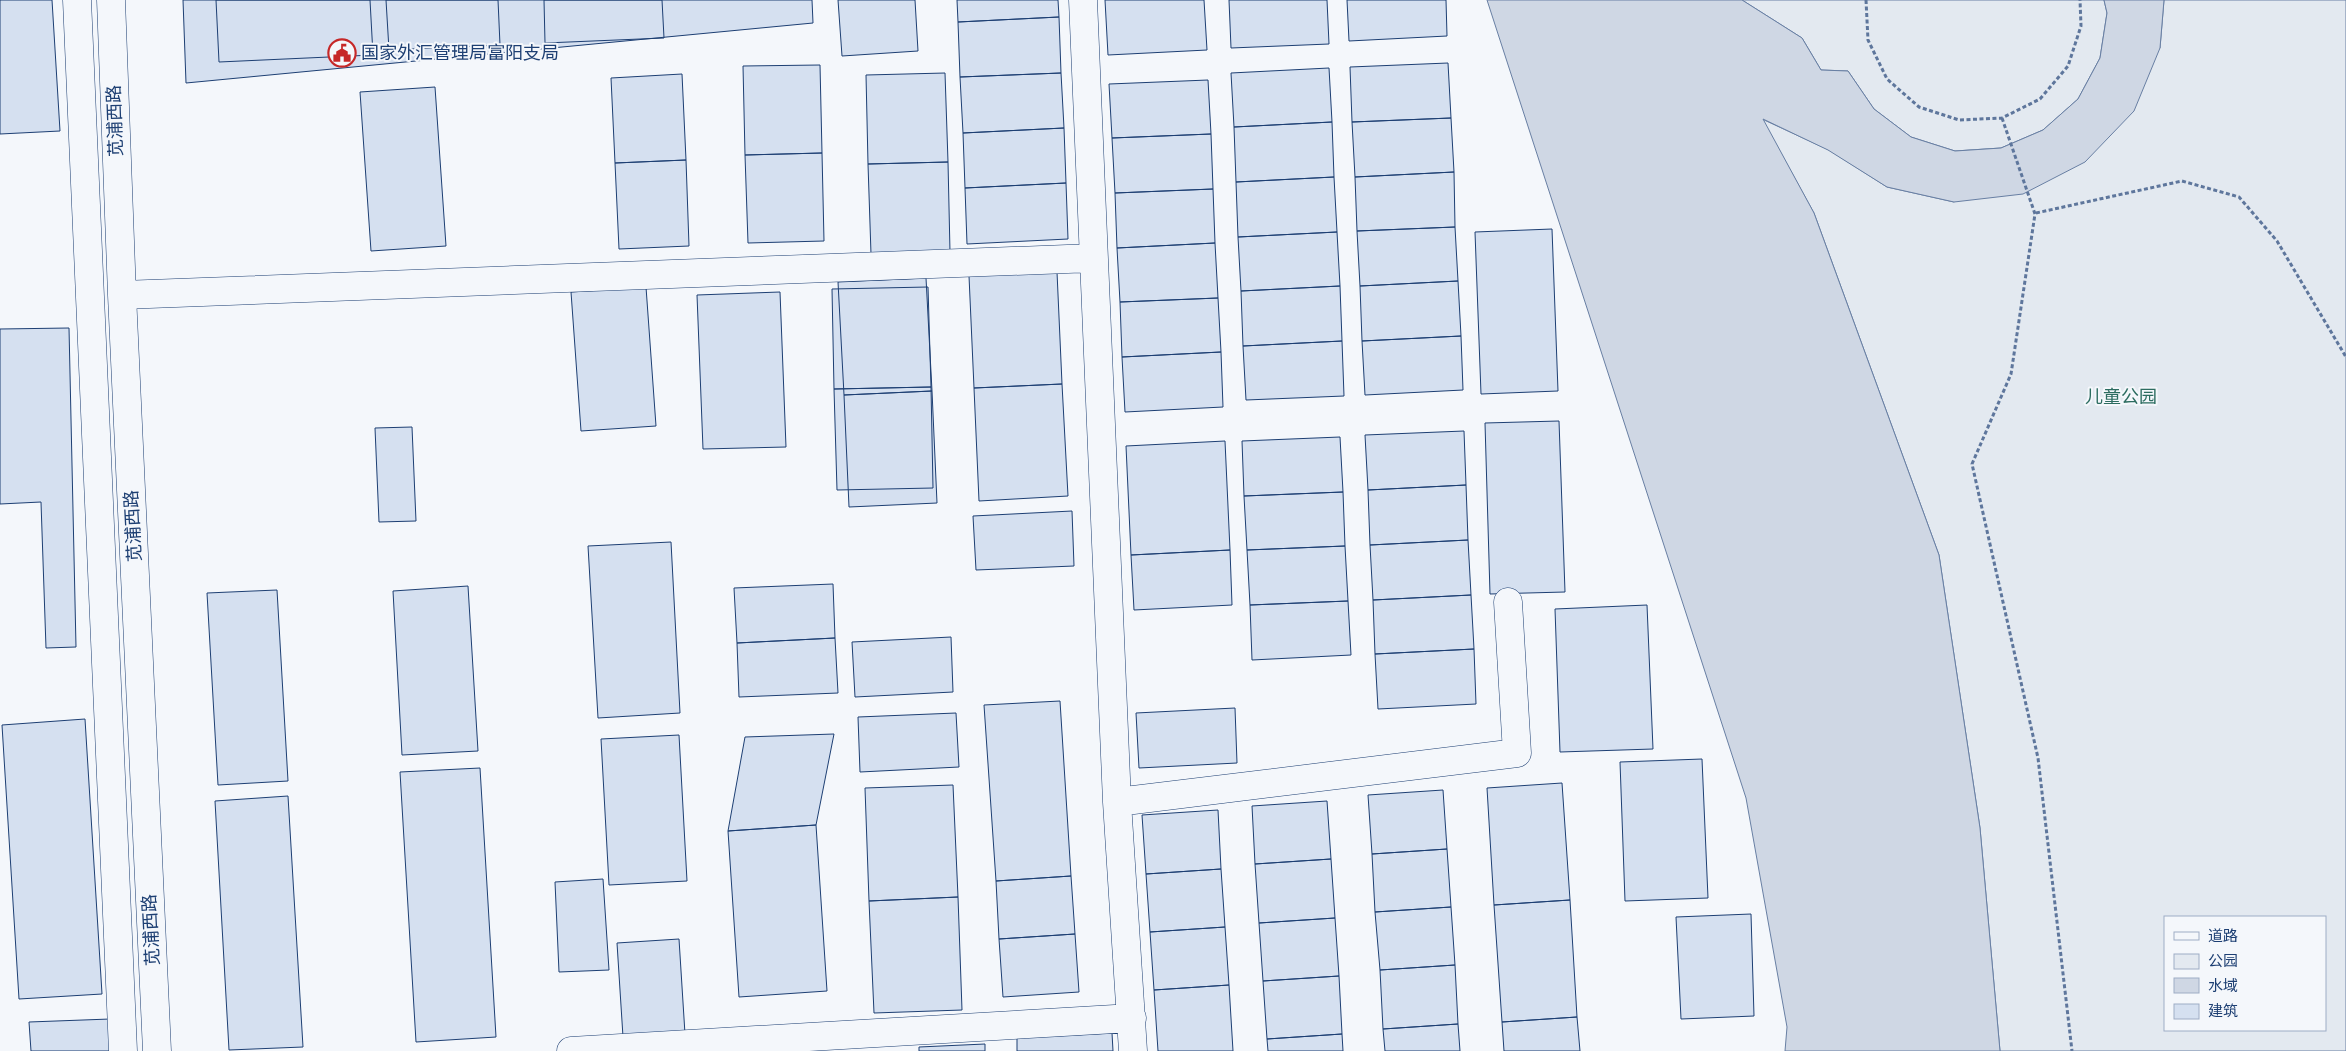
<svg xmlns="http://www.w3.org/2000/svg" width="2346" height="1051" viewBox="0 0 2346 1051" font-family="Helvetica,'Noto Sans SC',sans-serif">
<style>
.green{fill:#e3e9f0;stroke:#687fa3;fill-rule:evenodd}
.water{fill:#cfd7e4;stroke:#687fa3}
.building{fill:#d5e0f0;stroke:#1d3f73}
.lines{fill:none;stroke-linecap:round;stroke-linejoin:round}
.minor-casing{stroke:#1d3f73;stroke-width:29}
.path{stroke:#5e769c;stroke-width:3;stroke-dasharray:4 2.5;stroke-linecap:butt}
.minor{stroke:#f4f7fb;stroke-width:28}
.labels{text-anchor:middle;stroke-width:4;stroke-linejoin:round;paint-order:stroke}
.poi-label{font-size:18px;fill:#1d3f73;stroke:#f4f7fb;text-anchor:start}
.street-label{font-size:18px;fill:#1d3f73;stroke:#f4f7fb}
.park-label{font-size:18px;fill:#2c6c60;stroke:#f4f7fb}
</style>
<rect width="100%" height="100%" fill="#f4f7fb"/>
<path class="green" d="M1742,0H2104L2107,13L2100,58L2078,99L2043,130L2001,148L1955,151L1911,137L1874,109L1848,71L1821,70L1802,38Z
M2164,0H2346V1051H2000L1980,828L1939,555L1814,213L1762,119L1829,150L1887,187L1954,202L2160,48ZM2165,917H2325V1030H2165Z"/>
<path class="water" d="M1487,0H1742L1802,38L1821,70L1848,71L1874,109L1911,137L1955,151L2001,148L2043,130L2078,99L2100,58L2107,13L2104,0H2164L2160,48L2134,111L2085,162L2023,194L1954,202L1887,187L1828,150L1763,119L1814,213L1939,555L1980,828L2000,1051H1785L1787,1027L1746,798Z"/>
<path class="building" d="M0,0H52L60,131L0,134Z
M183,0H812L813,23L186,83Z
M216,0H370L373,55L219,62Z
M386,0H498L500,45L389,50Z
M544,0H662L664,38L545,43Z
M838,0H915L918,51L842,56Z
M957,0H1058L1059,17L958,22Z
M1105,0H1204L1207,50L1108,55Z
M1229,0H1327L1329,44L1231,48Z
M1347,0H1446L1447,36L1349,41Z
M1059,17L1061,73L960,77L958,22Z
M1448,63L1451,118L1352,122L1350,67Z
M820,65L822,153L745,155L743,66Z
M1329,68L1332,122L1234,127L1231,73Z
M945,73L948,162L868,164L866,75Z
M1061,73L1064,128L963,133L960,77Z
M682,74L686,160L615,163L611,78Z
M1208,80L1211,134L1112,138L1109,84Z
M435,87L446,246L371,251L360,92Z
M1451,118L1454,172L1355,177L1352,122Z
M1332,122L1334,177L1236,182L1234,127Z
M1064,128L1066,183L965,188L963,133Z
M1211,134L1213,189L1115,193L1112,138Z
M822,153L824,241L748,243L745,155Z
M686,160L689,246L619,249L615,163Z
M948,162L950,252L871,254L868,164Z
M1454,172L1455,227L1357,231L1355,177Z
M1334,177L1337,232L1238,237L1236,182Z
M1066,183L1068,239L967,244L965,188Z
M1213,189L1215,243L1117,248L1115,193Z
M1455,227L1458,281L1360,286L1357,231Z
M1552,229L1558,391L1481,394L1475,232Z
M1337,232L1340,286L1241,291L1238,237Z
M1215,243L1218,298L1120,302L1117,248Z
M1057,272L1062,384L974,388L969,276Z
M926,278L932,391L844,395L838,282Z
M1458,281L1461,336L1362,341L1360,286Z
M1340,286L1342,341L1243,346L1241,291Z
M646,287L656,426L581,431L571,292Z
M928,287L931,387L834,389L832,289Z
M780,292L786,447L703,449L697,295Z
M1218,298L1221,352L1122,357L1120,302Z
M69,328L76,647L46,648L41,502L0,504V329Z
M1461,336L1463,390L1365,395L1362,341Z
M1342,341L1344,396L1246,400L1243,346Z
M1221,352L1223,407L1125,412L1122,357Z
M1062,384L1068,496L979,501L974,388Z
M931,387L933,488L837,490L834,389Z
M932,391L937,503L849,507L844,395Z
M1559,421L1565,592L1490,594L1485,423Z
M412,427L416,521L379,522L375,428Z
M1464,431L1466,485L1368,490L1365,435Z
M1340,437L1343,492L1244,496L1242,441Z
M1225,441L1230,550L1131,555L1126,446Z
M1466,485L1468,540L1370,545L1368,490Z
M1343,492L1345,546L1247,550L1244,496Z
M1072,511L1074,566L976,570L973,516Z
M1468,540L1471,595L1373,600L1370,545Z
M671,542L680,713L598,718L588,546Z
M1345,546L1348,601L1250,605L1247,550Z
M1230,550L1232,605L1134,610L1131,555Z
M833,584L835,638L737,643L734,588Z
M468,586L478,751L402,755L393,591Z
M277,590L288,781L218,785L207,593Z
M1471,595L1474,649L1375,654L1373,600Z
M1348,601L1351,655L1252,660L1250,605Z
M1647,605L1653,749L1560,752L1555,609Z
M951,637L953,692L855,697L852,642Z
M835,638L838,693L739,697L737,643Z
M1474,649L1476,704L1378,709L1375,654Z
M1060,701L1071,876L996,881L984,705Z
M1235,708L1237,763L1139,768L1136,713Z
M956,713L959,767L860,772L858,717Z
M85,719L102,994L19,999L2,725Z
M834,734L816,825L728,831L745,737Z
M679,735L687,881L609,885L601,739Z
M1702,759L1708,898L1625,901L1620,762Z
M480,768L496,1037L416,1042L400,772Z
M1562,783L1570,900L1494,905L1487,788Z
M953,785L958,897L869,901L865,788Z
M1443,790L1447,849L1372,854L1368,795Z
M288,796L303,1047L229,1050L215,801Z
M1327,801L1331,859L1255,864L1252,806Z
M1218,810L1221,869L1146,874L1142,815Z
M816,825L827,991L739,997L728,831Z
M1447,849L1451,907L1375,912L1372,854Z
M1331,859L1335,918L1259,923L1255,864Z
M1221,869L1225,927L1150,932L1146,874Z
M1071,876L1075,934L999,939L996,881Z
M603,879L609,970L559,972L555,882Z
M958,897L962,1010L874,1013L869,901Z
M1570,900L1577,1017L1502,1022L1494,905Z
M1451,907L1455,965L1380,970L1375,912Z
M1751,914L1754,1016L1681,1019L1676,917Z
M1335,918L1339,976L1263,981L1259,923Z
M1225,927L1229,985L1154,990L1150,932Z
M1075,934L1079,992L1003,997L999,939Z
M679,939L685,1034L623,1037L617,943Z
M1455,965L1458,1024L1383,1029L1380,970Z
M1339,976L1342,1034L1267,1039L1263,981Z
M1229,985L1233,1051H1158L1154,990Z
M1577,1017L1580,1051H1504L1502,1022Z
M110,1019L111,1051H31L29,1022Z
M1458,1024L1460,1051H1385L1383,1029Z
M1112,1033L1113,1051H1017V1038Z
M1342,1034L1343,1051H1268L1267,1039Z
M985,1044V1051H919V1047Z"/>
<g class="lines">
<g class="minor-casing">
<path id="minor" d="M77,0L123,1051
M111,0L122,295L157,1051
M1083,0L1117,802L1133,1051
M122,295L1093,258
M1117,802L1517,753L1508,602
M571,1051L1132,1018"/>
</g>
<path class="path" d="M1866,0L1868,40L1887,79L1919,107L1959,120L2002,118L2040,99L2068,66L2081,26L2080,0
M2002,118L2035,214L2011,374L1972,464L2038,758L2072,1051
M2036,213L2182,181L2239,197L2277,241L2346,357"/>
<use href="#minor" class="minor"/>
</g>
<defs>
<g id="civic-ring" transform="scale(1.4375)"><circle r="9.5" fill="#f4f7fb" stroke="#c62828" stroke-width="1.5"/><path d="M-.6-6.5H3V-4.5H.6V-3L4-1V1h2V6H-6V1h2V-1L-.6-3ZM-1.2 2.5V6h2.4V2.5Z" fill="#c62828"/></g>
</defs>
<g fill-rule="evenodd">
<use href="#civic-ring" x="342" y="53"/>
</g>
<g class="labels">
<g class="poi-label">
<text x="361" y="59">国家外汇管理局富阳支局</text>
</g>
<g class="street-label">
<text transform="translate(115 121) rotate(-92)" y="6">苋浦西路</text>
<text transform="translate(133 526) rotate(-93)" y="6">苋浦西路</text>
<text transform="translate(151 930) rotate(-93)" y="6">苋浦西路</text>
</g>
<g class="park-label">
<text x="2121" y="403">儿童公园</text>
</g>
</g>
<rect x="2164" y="916" width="162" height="115" fill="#f4f7fb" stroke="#9eadc5"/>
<rect x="2174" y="932" width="25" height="8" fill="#f4f7fb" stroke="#9eadc5"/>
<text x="2208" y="941" font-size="15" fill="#1d3f73">道路</text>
<rect x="2174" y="954" width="25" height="15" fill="#e3e9f0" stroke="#9eadc5"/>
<text x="2208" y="966" font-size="15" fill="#1d3f73">公园</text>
<rect x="2174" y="978" width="25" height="15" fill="#cfd7e4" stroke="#9eadc5"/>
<text x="2208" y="991" font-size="15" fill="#1d3f73">水域</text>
<rect x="2174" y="1004" width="25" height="15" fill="#d5e0f0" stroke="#9eadc5"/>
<text x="2208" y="1016" font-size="15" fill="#1d3f73">建筑</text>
</svg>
